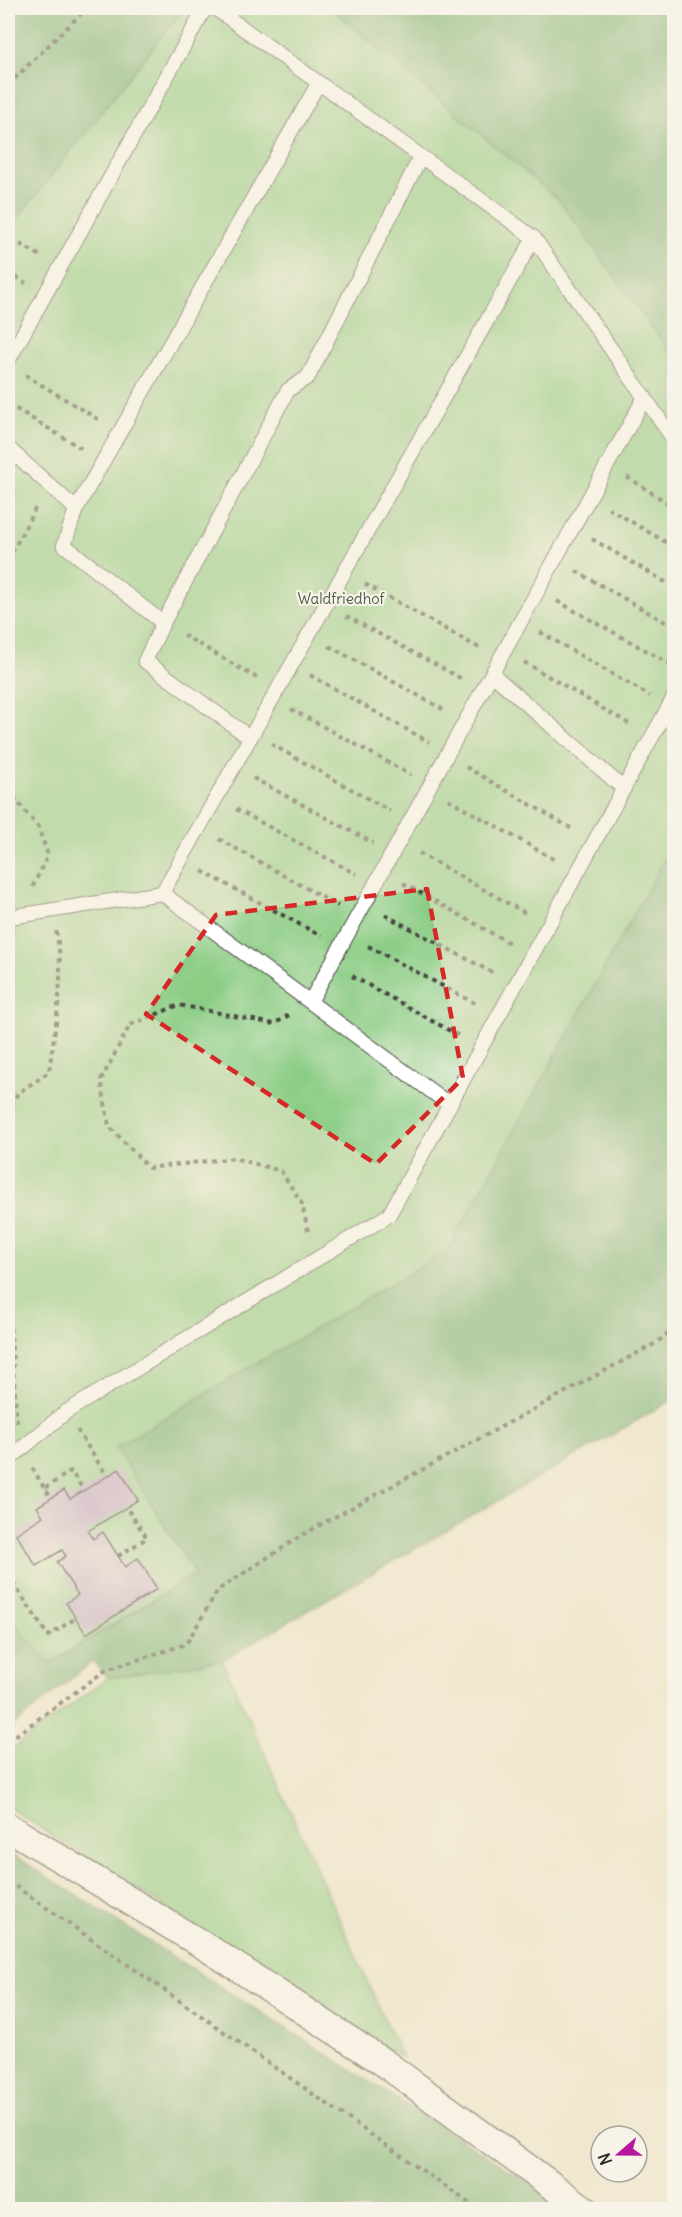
<svg xmlns="http://www.w3.org/2000/svg" width="682" height="2217" viewBox="0 0 682 2217" font-family="Delius,sans-serif">
<style>
.green{fill:#8bcd85;stroke:#5b7c58;stroke-width:1.5}
.forest{fill:#70b072;stroke:#4e6e4e;stroke-width:1.5}
.building{fill:#bb97ca}
.lines{fill:none;stroke-linecap:round;stroke-linejoin:round}
.lane-casing{stroke:#494743;stroke-width:16}
.street-casing{stroke:#494743;stroke-width:30}
.path{stroke:#494743;stroke-width:4;stroke-dasharray:4.5 4.5;stroke-linecap:butt}
.lane{stroke:#fff;stroke-width:14}
.street{stroke:#fff;stroke-width:27}
.marked{fill:none;stroke:#d62828;stroke-width:4.5;stroke-dasharray:12 8;stroke-linejoin:round}
.labels{text-anchor:middle;stroke-width:4.5;stroke-linejoin:round;paint-order:stroke}
.park-label{font-size:15px;fill:#485c46;stroke:#f7f3e8}
</style>
<rect width="100%" height="100%" fill="#f7f3e8"/>
<filter id="ink" filterUnits="userSpaceOnUse"><feTurbulence type="fractalNoise" baseFrequency=".0167" numOctaves="2"/><feDisplacementMap in="SourceGraphic" scale="12" xChannelSelector="R" yChannelSelector="G"/><feConvolveMatrix kernelMatrix="1 2 1 2 8 2 1 2 1" color-interpolation-filters="sRGB"/></filter>
<filter id="wash" filterUnits="userSpaceOnUse"><feTurbulence type="fractalNoise" baseFrequency=".008" numOctaves="4" result="noise"/><feDisplacementMap in="SourceGraphic" scale="24" xChannelSelector="R" yChannelSelector="G"/><feGaussianBlur stdDeviation="1.35" result="paint"/><feColorMatrix in="noise" values="0 0 0 0 0 0 0 0 0 0 0 0 0 0 0 0 0 1.4 0 .05"/><feComposite in="paint" operator="in"/></filter>
<g filter="url(#wash)">
<rect width="100%" height="100%" fill="#f0e7ce"/>
<path class="green" d="M184,8H331L560,201L674,357V842L448,1250L116,1447L195,1574L49,1664L8,1617V230Z
M222,1660L402,2058L8,1807V1752L108,1678Z"/>
<path class="forest" d="M8,8H184L8,230Z
M331,8H674V357L560,201Z
M674,842V1399L222,1660L108,1678L93,1661L8,1730V1617L50,1664L195,1574L116,1447L448,1250Z
M8,1852L570,2209H8Z"/>
<g id="blocks">
<path class="building" d="M119,1469L138,1500L88,1531L93,1539L103,1532L125,1567L138,1558L157,1589L86,1634L66,1603L78,1595L57,1562L66,1556L62,1550L36,1566L16,1534L43,1516L37,1507L51,1498L64,1490L70,1499Z"/>
</g>
</g>
<g filter="url(#ink)">
<use href="#blocks" fill-opacity="0" stroke="#494743" stroke-width="1.5"/>
<g class="lines">
<g class="lane-casing">
<path id="lane" d="M215,8L534,238L674,440
M8,361L205,8
M8,448L76,509
M163,623L288,390L308,377L420,158
M492,674L624,789
M249,737L145,661L163,623L64,545L76,509L318,84
M162,893L450,1105
M8,922L10,917L162,893L534,238
M310,1002L645,397
M8,1460L66,1412L389,1215L674,697"/>
</g>
<g class="street-casing">
<path id="street" d="M8,1827L211,1950L383,2062L585,2210"/>
</g>
<path class="path" d="M8,85L87,8
M20,244L41,256
M8,272L26,283
M25,375L101,421
M8,404L84,450
M627,477L674,507
M8,501L16,485
M608,508L674,547
M592,539L674,587
M8,560L37,505
M576,571L674,627
M365,584L481,649
M557,601L674,666
M346,616L464,680
M540,632L650,696
M183,635L257,678
M329,646L446,711
M524,662L631,725
M310,675L429,742
M291,709L411,775
M271,744L390,811
M466,767L574,830
M253,778L373,843
M8,790L38,827L48,855L31,890
M448,799L557,861
M236,809L356,874
M219,839L338,906
M419,853L527,914
M202,871L321,936
M403,883L511,944
M385,915L495,974
M368,946L478,1005
M352,976L461,1037
M289,1015L274,1024L179,1005L130,1025L101,1080L109,1126L149,1168L234,1158L281,1171L302,1204L309,1235
M8,1114L18,1093L49,1072C55,1026 66,978 56,931
M8,1292L17,1423
M77,1430L107,1476
M32,1468L51,1498
M45,1488L71,1471L84,1491
M118,1556L147,1538L126,1507
M8,1575L48,1636L76,1618
M8,1741L106,1670L186,1644L218,1590L307,1532L656,1343L674,1329
M8,1881L479,2210"/>
<use href="#lane" class="lane"/>
<use href="#street" class="street"/>
</g>
</g>
<path d="M0 0H682V2217H0ZM427,889L463,1078L376,1164L146,1014L216,915Z" fill="#f0e7ce" fill-opacity=".55" fill-rule="evenodd"/>
<path class="marked" d="M427,889L463,1078L376,1164L146,1014L216,915Z"/>
<g class="labels">
<g class="park-label">
<text x="341" y="604">Waldfriedhof</text>
</g>
</g>
<rect width="682" height="2217" fill="none" stroke="#f7f3e8" stroke-width="30"/>
<g transform="translate(619 2154) rotate(250)"><circle r="28" fill="#f7f3e8" stroke="#a5a39c" stroke-width="1.5"/>
<path d="M0-4.5L10 22L0 15L-10 22Z" fill="#b5179e"/>
<text y="-9" font-size="16" font-weight="bold" text-anchor="middle" fill="#2b2b2b">N</text>
</g>
</svg>
